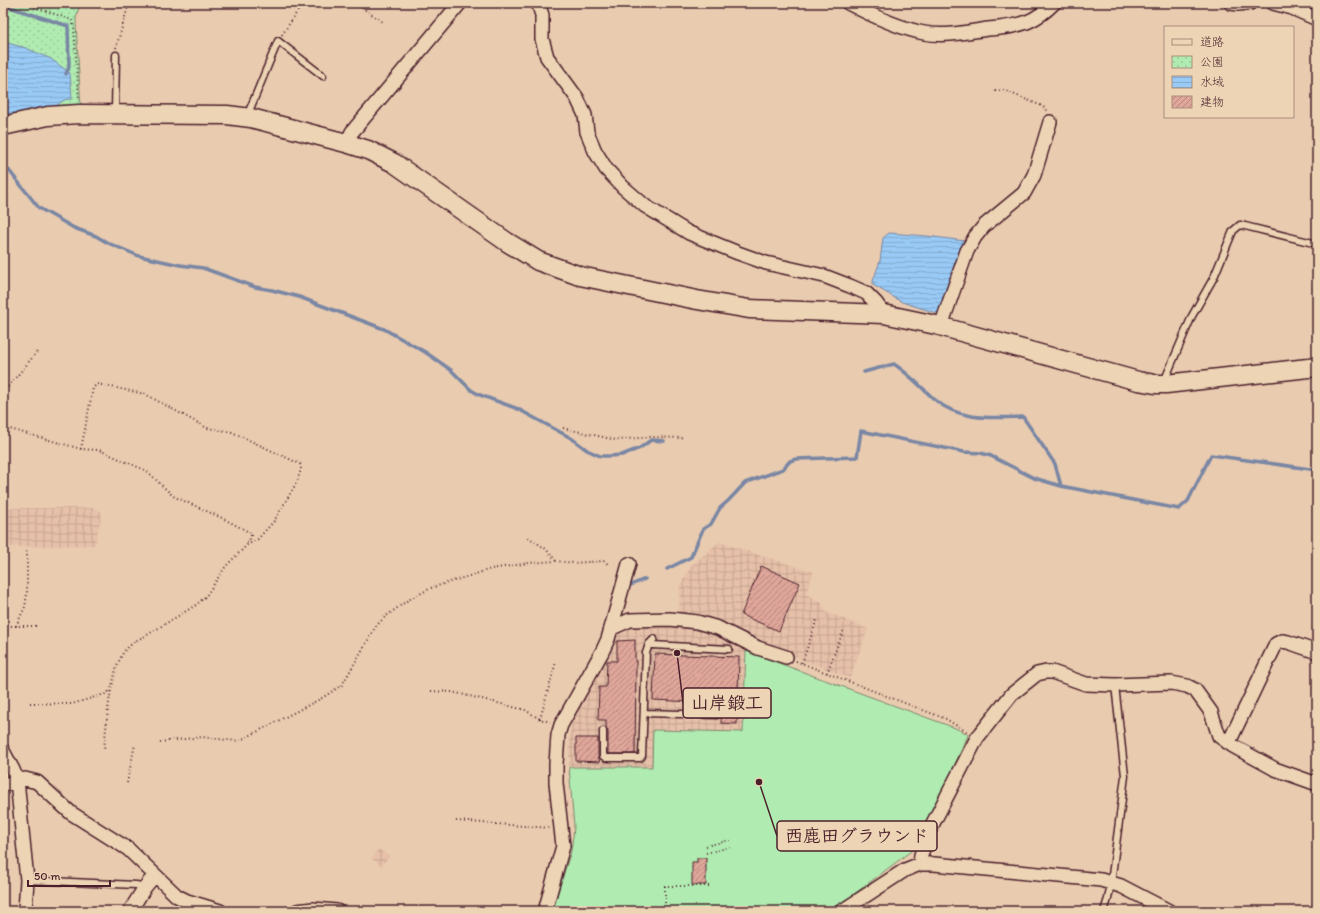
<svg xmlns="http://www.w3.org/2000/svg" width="1320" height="914" viewBox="0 0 1320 914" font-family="Itim,'Klee One',sans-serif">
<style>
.industrial{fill:url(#industrial-grid)}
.grass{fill:#b0ecb1;stroke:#7d866e}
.park{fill:url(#park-dots);stroke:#7d866e}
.water{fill:url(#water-rules);stroke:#7986a4}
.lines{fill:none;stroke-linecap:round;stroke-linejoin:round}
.stream{stroke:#7986a4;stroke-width:3.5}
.building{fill:url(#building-hatch);stroke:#4a1f2b}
.lane-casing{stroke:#4a1f2b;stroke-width:9}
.street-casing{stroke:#4a1f2b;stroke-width:16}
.secondary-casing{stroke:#4a1f2b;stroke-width:21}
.path{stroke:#4a1f2b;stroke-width:2;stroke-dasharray:1 3;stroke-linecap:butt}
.lane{stroke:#ecd4b4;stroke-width:6}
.street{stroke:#ecd4b4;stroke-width:13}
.secondary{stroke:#ecd4b4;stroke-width:18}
.leader{fill:none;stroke:#4a1f2b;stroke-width:1.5}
.callout-dot{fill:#4a1f2b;stroke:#ecd4b4;stroke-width:1.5}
.callout{fill:#ecd4b4;stroke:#4a1f2b;stroke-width:1.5}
.callout-label{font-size:18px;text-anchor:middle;font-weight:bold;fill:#4a1f2b}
</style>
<defs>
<pattern id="industrial-grid" width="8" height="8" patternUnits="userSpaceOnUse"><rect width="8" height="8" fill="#e6c0a9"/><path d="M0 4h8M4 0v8" fill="none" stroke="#c7a592"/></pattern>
<pattern id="park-dots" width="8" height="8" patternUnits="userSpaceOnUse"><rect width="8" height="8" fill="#b0ecb1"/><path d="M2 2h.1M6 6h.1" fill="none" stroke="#99ca98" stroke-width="1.8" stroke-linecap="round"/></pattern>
<pattern id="water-rules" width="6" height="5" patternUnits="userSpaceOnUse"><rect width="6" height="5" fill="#98caf5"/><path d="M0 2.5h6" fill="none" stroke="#84add2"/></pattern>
<pattern id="building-hatch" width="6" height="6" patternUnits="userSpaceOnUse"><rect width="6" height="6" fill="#dfa69a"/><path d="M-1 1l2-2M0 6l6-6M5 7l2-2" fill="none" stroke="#b7877e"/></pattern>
</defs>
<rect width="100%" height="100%" fill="#e9cbaf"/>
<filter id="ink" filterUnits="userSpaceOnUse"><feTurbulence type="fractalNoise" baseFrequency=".025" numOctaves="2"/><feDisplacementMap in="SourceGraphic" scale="8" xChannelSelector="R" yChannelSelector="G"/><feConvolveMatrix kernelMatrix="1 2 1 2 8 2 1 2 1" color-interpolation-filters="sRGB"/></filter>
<g filter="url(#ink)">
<path class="industrial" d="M3,508H92L102,512L95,545L3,547Z
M719,542L813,572L806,594L821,602L826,612L868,629L850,678L790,655L787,651L752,638L715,620L688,612L684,624L722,637L746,651L743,732L653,730L652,767H569V738L573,717L604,661L620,625L672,624L679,611L680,586L691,566Z
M378,849L389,856L382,866L372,859Z"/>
<path class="grass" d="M746,651L955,728L966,733L968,735L940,798L915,848L841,904L811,911H552L571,851L573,837L574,826L569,767H652L653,730L743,732Z"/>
<path class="park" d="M3,3H80L76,18V24L81,109L3,119Z"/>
<path class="water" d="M3,43L11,44L26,48L51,59L70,73L72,99C64,99 61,101 56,107L43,108L3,117Z
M889,233L927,236L965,241L955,266L939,312L936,313L902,302L873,285V281L880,261L883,238Z"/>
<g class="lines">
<path class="stream" d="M3,5L68,26L69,67L66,74
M3,163L39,208L74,228L96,236L108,243L139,256L180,265L203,268L255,287L272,290L299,297L384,329L425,352L451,370L471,390L480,395L518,409L571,438L587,450L600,456H610L622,455L640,448L651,440L664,441
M864,372L894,364C909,374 921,387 934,399C959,421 992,418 1023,417L1055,464L1061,486
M667,569L691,557L703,529L711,524L720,508L728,501L745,483L783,469L790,461L796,459L857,457L861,431L964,452L981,453L991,456L1034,478L1061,486L1179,509L1188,501L1211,455L1317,470
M631,585L645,579"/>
</g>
<path class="building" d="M761,566L800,583L779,631L741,615Z
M635,640V661H636L635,754H608V731L606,727V720H598L599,687H606L607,661H617V641Z
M655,654L739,657L737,724L721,723L722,703L702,702V699L698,698H695L694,702L653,700Z
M576,738H598V756L600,762L576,761Z
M697,858H706V885H692V862H697Z"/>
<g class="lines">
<g class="lane-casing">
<path id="lane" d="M115,113L116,55
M249,116L250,109L278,41L323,76
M1165,383L1166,377L1192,316L1214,277L1233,231L1240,225L1245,226L1317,244
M649,644L652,645L729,649
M644,713L717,715
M698,714V702
M603,731V756L606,758H640L642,756L646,653L649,644L654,639
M27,880L136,885L145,887
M1104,911L1108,899L1111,883L1125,776L1115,685"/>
</g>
<g class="street-casing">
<path id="street" d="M538,3L542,15V39L547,57L577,98L585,115L587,132L595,151L606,169L623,187L645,206L689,233L738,253L766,263L824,276L850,286L866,293L876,303L884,314
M848,3C871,15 898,28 924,33C945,37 967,32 988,29C1001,28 1014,27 1027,22C1037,18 1046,11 1054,3
M1231,3L1238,4L1250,3
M1273,3L1292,8L1317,19
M346,143L352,132L460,3
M941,326L967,251L975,237L984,226L1024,193L1034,175L1050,122
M612,628L630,620L670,619L697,622L718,628L758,648L786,657
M1227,742L1232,736L1276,644L1282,641L1288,642L1317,652
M3,751L13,770L17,780L27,880L25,911
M3,785L25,779L37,782L71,813L128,849L177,896L187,901L220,911
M920,864L921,855L929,831L977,738L1012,694L1037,674L1046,672H1052L1086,684L1115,685L1171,683L1187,686L1195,690L1211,712L1219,736L1233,746L1275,769L1317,784
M130,911L145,887L155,875
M297,911L313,909L337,911
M545,911L563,846L556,783V764L558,735L561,725L602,652L608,639L629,564
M842,911L905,870L920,864H934L1101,880L1121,886L1169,911"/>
</g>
<g class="secondary-casing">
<path id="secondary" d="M3,126L48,116L79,114L227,115L251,118L346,143L368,150L394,163L507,242L538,261L580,276L697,300L749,309L884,314L936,325L1138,381L1155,384H1166L1317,367"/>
</g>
<path class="path" d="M23,3L72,20L74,28L79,100
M355,3L383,22
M282,35L303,3
M116,48L129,3
M995,91L1003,90L1042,106L1048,111
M3,393L37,352
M3,427L81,449L99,450L147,471L173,496L222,518L251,533V537L247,543
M563,428L616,440L650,437L682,438
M81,449L93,388L97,384L145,394L207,428L232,432L300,464L301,469L297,482L274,521L258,539L247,545L226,566L206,596L196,605L147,635L135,641L124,651L117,665L111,690L108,709L104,749
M528,537L546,549L556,561
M3,626H37
M16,626L25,607L27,594V549
M796,661L946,719L967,732
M802,663L817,619
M827,673L844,629
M431,691L452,692L486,700L525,710L540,719L550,722
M30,703L72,704L105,694L111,690
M540,719L556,662
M160,742L202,737L236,741L245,738L322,698L342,685L376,626L385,617L408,600L431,588L491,569L529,563L556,561L573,563L604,561L609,565
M127,783L135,744
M456,821L551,828
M706,846L730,840
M706,853L731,847
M664,886H711
M665,911V886"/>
<use href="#lane" class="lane"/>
<use href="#street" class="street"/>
<use href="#secondary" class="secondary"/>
</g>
</g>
<path class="leader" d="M677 653L683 703M759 782L777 836"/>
<g class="callout-dot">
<circle cx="677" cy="653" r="4"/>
<circle cx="759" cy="782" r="4"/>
</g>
<g class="callout">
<rect x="683" y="688" width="88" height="30" rx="4"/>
<rect x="777" y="821" width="160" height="30" rx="4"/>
</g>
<g class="callout-label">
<text x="727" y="709">山岸鍛工</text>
<text x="857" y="842">西鹿田グラウンド</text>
</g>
<rect width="1320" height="914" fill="none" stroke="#ecd4b4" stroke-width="16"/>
<rect x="8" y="8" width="1304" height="898" fill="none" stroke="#4a1f2b" stroke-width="1.5" filter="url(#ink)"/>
<rect x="1164" y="26" width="130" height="92" fill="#ecd4b4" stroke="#ab8c7d"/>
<rect x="1172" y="39" width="20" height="6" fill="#ecd4b4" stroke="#ab8c7d"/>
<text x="1200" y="46" font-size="12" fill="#4a1f2b">道路</text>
<rect x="1172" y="56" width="20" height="12" fill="url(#park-dots)" stroke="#ab8c7d"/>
<text x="1200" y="66" font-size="12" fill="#4a1f2b">公園</text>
<rect x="1172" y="76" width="20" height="12" fill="url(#water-rules)" stroke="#ab8c7d"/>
<text x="1200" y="86" font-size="12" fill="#4a1f2b">水域</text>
<rect x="1172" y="96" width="20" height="12" fill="url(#building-hatch)" stroke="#ab8c7d"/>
<text x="1200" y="106" font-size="12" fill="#4a1f2b">建物</text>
<path d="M28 880v6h82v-6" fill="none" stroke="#4a1f2b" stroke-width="2"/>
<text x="34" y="880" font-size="12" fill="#4a1f2b" stroke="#ecd4b4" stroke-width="3" paint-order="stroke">50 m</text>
</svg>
